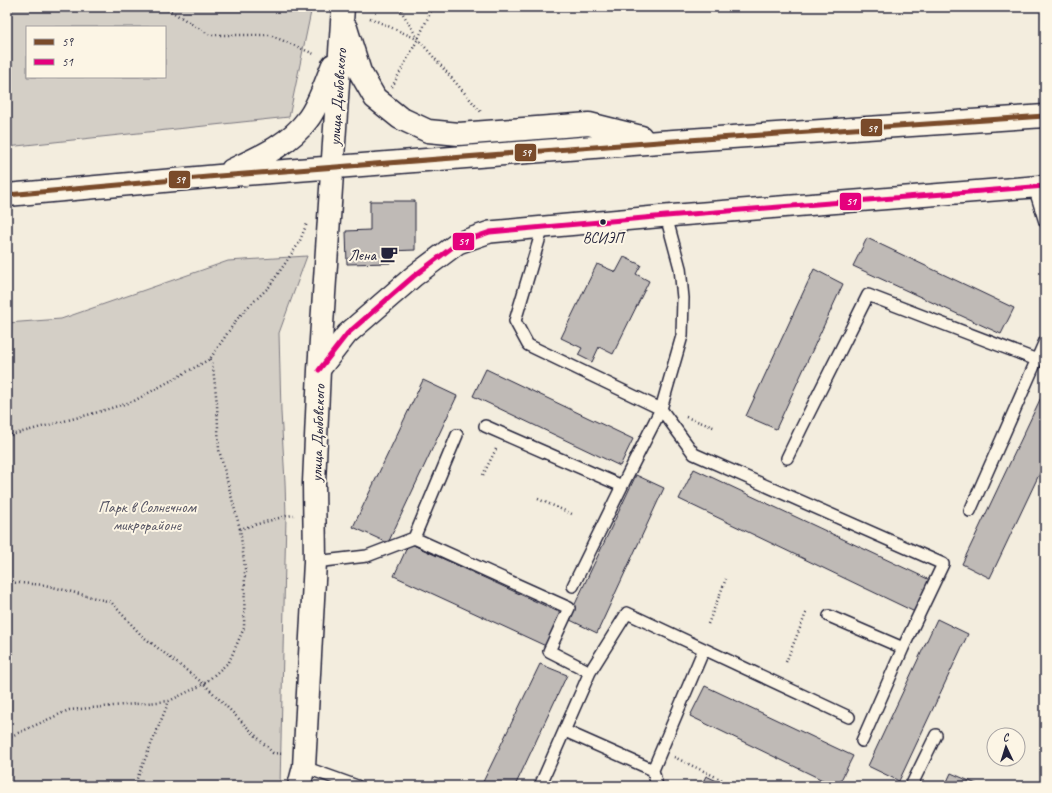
<svg xmlns="http://www.w3.org/2000/svg" width="1052" height="793" viewBox="0 0 1052 793" font-family="Caveat,sans-serif">
<style>
.green{fill:#d4cfc6;stroke:#7b7880;fill-rule:evenodd}
.building{fill:#bfbab6;stroke:#22223b}
.lines{fill:none;stroke-linecap:round;stroke-linejoin:round}
.lane-casing{stroke:#22223b;stroke-width:14}
.street-casing{stroke:#22223b;stroke-width:24}
.secondary-casing{stroke:#22223b;stroke-width:25}
.path{stroke:#22223b;stroke-width:2.5;stroke-dasharray:1 3;stroke-linecap:butt}
.lane{stroke:#fcf5e5;stroke-width:11}
.street{stroke:#fcf5e5;stroke-width:21}
.secondary{stroke:#fcf5e5;stroke-width:22}
.bus-1-casing{stroke:#fcf5e5;stroke-width:8}
.bus-2-casing{stroke:#fcf5e5;stroke-width:8}
.bus-1{stroke:#7a4b2a;stroke-width:5}
.bus-2{stroke:#e5007d;stroke-width:5}
.bus-dot{fill:#22223b;stroke:#fcf5e5;stroke-width:1.5}
.labels{text-anchor:middle;stroke-width:4;stroke-linejoin:round;paint-order:stroke}
.bus-label{font-size:15px;fill:#22223b;stroke:#fcf5e5}
.street-label{font-size:16px;fill:#22223b;stroke:#fcf5e5}
.poi-label{font-size:16px;fill:#22223b;stroke:#fcf5e5;text-anchor:end}
.park-label{font-size:16px;fill:#575665;stroke:#fcf5e5}
.line-badge{stroke:#fcf5e5;stroke-width:1.5}
.badge-label{font-size:11px;text-anchor:middle;font-weight:bold;fill:#fff}
</style>
<rect width="100%" height="100%" fill="#f3edde"/>
<filter id="ink" filterUnits="userSpaceOnUse"><feTurbulence type="fractalNoise" baseFrequency=".025" numOctaves="2"/><feDisplacementMap in="SourceGraphic" scale="8" xChannelSelector="R" yChannelSelector="G"/><feConvolveMatrix kernelMatrix="1 2 1 2 8 2 1 2 1" color-interpolation-filters="sRGB"/></filter>
<g filter="url(#ink)">
<path class="green" d="M7,7H312L289,117L7,147ZM27,27H165V77H27Z
M307,256L279,333L281,412L285,482L286,516L280,786H7V323L61,319L228,261Z"/>
<path class="building" d="M370,201H415V250L390,251V263L347,264L346,231L370,230Z
M867,238L1014,308L1001,334L853,266Z
M624,257L641,265L636,274L649,281L613,354L599,347L592,362L578,355L582,348L561,338L597,264L616,272Z
M814,269L843,284L776,429L746,416Z
M486,369L633,439L620,466L473,396Z
M423,380L457,396L388,543L353,527Z
M1045,389V462L990,578L962,564Z
M694,469L930,580L915,612L679,499Z
M636,475L664,488L597,633L568,619Z
M409,543L563,614L548,647L394,576Z
M937,619L968,634L899,781L868,766Z
M540,664L567,675L515,786H481Z
M705,686L853,756L838,786H835L690,716Z
M951,773L981,786H945Z
M706,776L728,786H701Z"/>
<g class="lines">
<g class="lane-casing">
<path id="lane" d="M1034,187L1045,222
M543,227L515,321L528,345L661,409L694,454L943,564L903,648L862,741
M485,426L622,486L661,409L682,336L683,298L680,268L666,216
M787,458L802,427L868,295L1037,360
M970,511L1045,341
M414,538L457,435
M315,562L367,556L414,538L569,608L549,651L590,672
M573,586L622,486
M829,616L903,648
M565,731L653,770
M304,767L357,786
M540,786L590,672L627,613L849,717
M657,786L653,770L704,649
M911,786L936,735"/>
</g>
<g class="street-casing">
<path id="street" d="M319,370L347,334L414,276L458,243L490,232L666,216L1045,186"/>
</g>
<g class="secondary-casing">
<path id="secondary" d="M346,28L360,72L375,98L400,118L428,131L459,134L589,124L641,137
M232,170C260,157 290,144 308,119C319,105 326,81 333,65
M7,195L219,176L659,142L1045,116
M299,786L304,767L315,562L314,483L319,370L343,7"/>
</g>
<path class="path" d="M164,7L210,35H270L314,54
M399,7L418,39L481,112
M370,18L417,39
M392,87L418,39L431,11
M210,359L213,368L217,404L219,450L240,529
M686,417L716,428
M7,436L95,413L134,401L210,359L237,319L248,307L269,287L299,243L307,223
M483,475L497,447
M538,499L572,514
M7,582L45,585L111,602L141,635L204,684L229,662L244,628L245,569L240,529L286,516L294,515
M708,624L726,579
M786,662L807,611
M7,738L69,710L169,701L204,684L273,753L284,754
M674,757L735,786
M134,786L169,701"/>
<use href="#lane" class="lane"/>
<use href="#street" class="street"/>
<use href="#secondary" class="secondary"/>
<g class="bus-1-casing">
<path id="bus-1" d="M7,195L219,176L659,142L1045,116"/>
</g>
<g class="bus-2-casing">
<path id="bus-2" d="M319,370L347,334L414,276L458,243L490,232L666,216L1045,186"/>
</g>
<use href="#bus-1" class="bus-1"/>
<use href="#bus-2" class="bus-2"/>
</g>
</g>
<defs>
<g id="cafe-bare" transform="scale(1.38)"><path d="M-5.5-4.5H6V0H3Q3 3.5 0 3.5H-2.5Q-5.5 3.5-5.5 0ZM3-3.2v2h1.7v-2ZM-6 4.5H4V6H-6Z" fill="#22223b" stroke="#fcf5e5" stroke-width="2.5" paint-order="stroke"/></g>
</defs>
<g fill-rule="evenodd">
<use href="#cafe-bare" x="389" y="254"/>
</g>
<circle class="bus-dot" cx="603" cy="222" r="3.5"/>
<g class="labels">
<g class="bus-label">
<text x="603" y="243">ВСИЭП</text>
</g>
<g class="street-label">
<text transform="translate(337 97) rotate(-86)" y="6">улица Дыбовского</text>
<text transform="translate(317 433) rotate(-88)" y="6">улица Дыбовского</text>
</g>
<g class="poi-label">
<text x="376" y="260">Лена</text>
</g>
<g class="park-label">
<text x="147" y="512">Парк в Солнечном<tspan x="147" dy="18">микрорайоне</tspan></text>
</g>
</g>
<g class="line-badge">
<rect x="860" y="118" width="23" height="19" rx="4" fill="#7a4b2a"/>
<rect x="514" y="143" width="23" height="19" rx="4" fill="#7a4b2a"/>
<rect x="168" y="170" width="23" height="19" rx="4" fill="#7a4b2a"/>
<rect x="839" y="192" width="23" height="19" rx="4" fill="#e5007d"/>
<rect x="452" y="232" width="23" height="19" rx="4" fill="#e5007d"/>
</g>
<g class="badge-label">
<text x="872" y="132">59</text>
<text x="526" y="156">59</text>
<text x="180" y="183">59</text>
<text x="851" y="205">51</text>
<text x="463" y="245">51</text>
</g>
<rect width="1052" height="793" fill="none" stroke="#fcf5e5" stroke-width="24"/>
<rect x="12" y="12" width="1028" height="769" fill="none" stroke="#22223b" stroke-width="1.5" filter="url(#ink)"/>
<rect x="26" y="26" width="140" height="52" fill="#fcf5e5" stroke="#a5a1a1"/>
<rect x="34" y="39" width="20" height="6" fill="#7a4b2a" stroke="#a5a1a1"/>
<text x="62" y="46" font-size="12" fill="#22223b">59</text>
<rect x="34" y="59" width="20" height="6" fill="#e5007d" stroke="#a5a1a1"/>
<text x="62" y="66" font-size="12" fill="#22223b">51</text>
<g transform="translate(1006 747) rotate(356)"><circle r="19" fill="#fcf5e5" stroke="#a5a1a1"/>
<path d="M0-3L7 15L0 10L-7 15Z" fill="#22223b"/>
<text y="-6" font-size="11" font-weight="bold" text-anchor="middle" fill="#22223b">С</text>
</g>
</svg>
